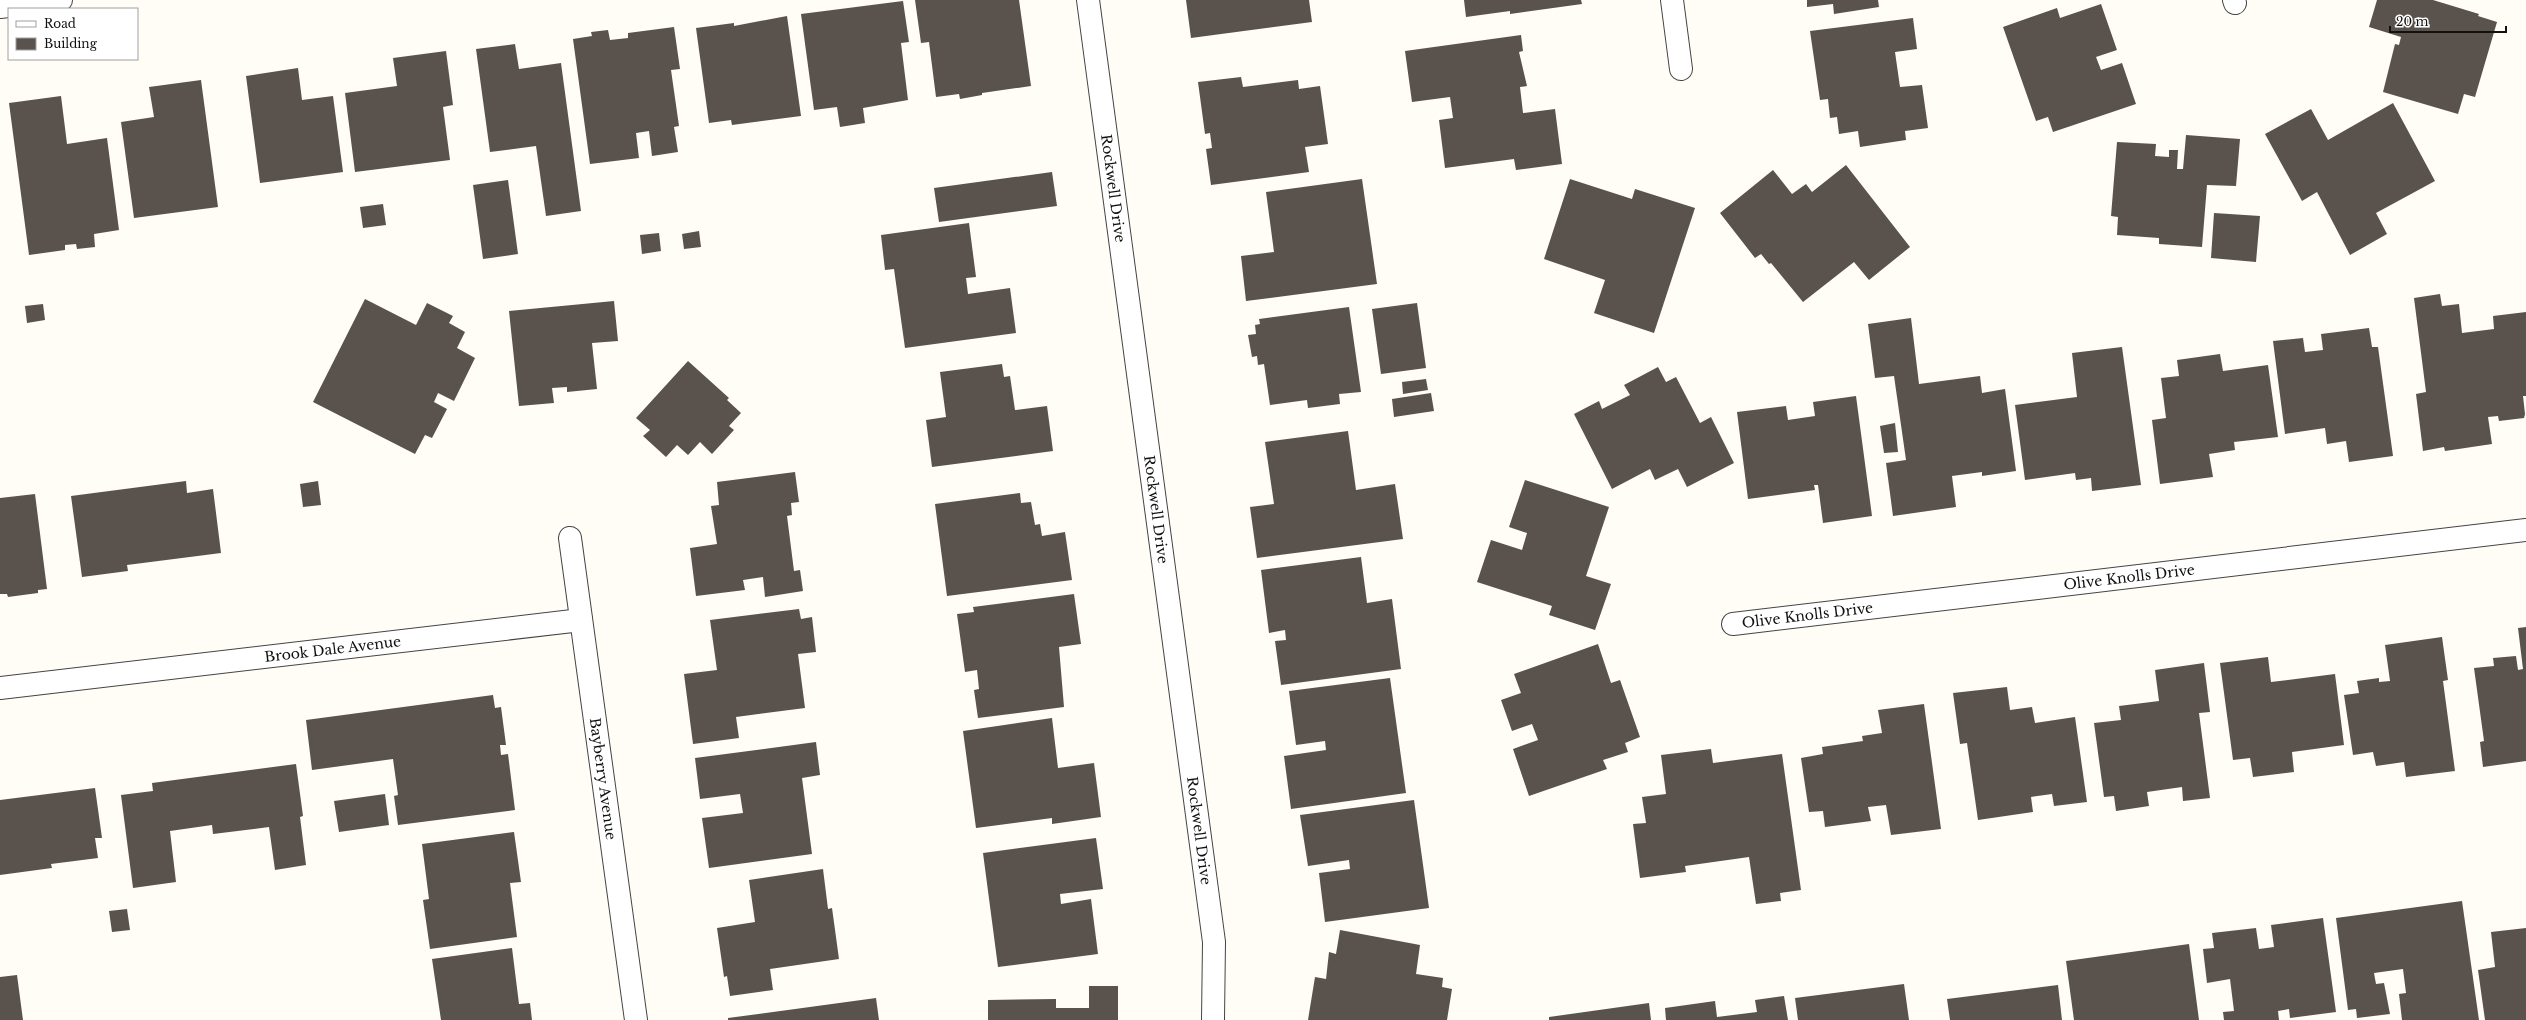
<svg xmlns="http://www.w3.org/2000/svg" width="2526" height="1020" viewBox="0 0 2526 1020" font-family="'Libre Baskerville',serif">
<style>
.building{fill:#5a524d}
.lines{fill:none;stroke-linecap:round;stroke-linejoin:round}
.minor-casing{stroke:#444;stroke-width:24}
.minor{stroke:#fff;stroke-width:22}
.labels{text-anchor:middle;stroke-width:4;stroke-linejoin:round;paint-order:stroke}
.street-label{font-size:14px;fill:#111;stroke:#fff}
</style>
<rect width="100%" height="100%" fill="#fffdf5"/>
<path class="building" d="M915,0H1019L1031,86L982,93V95L960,99L959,94L936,97L929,42L921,43Z
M1186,0H1309L1312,22L1191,38Z
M1464,0H1581L1582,4L1510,14V11L1466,17Z
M1807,0H1878L1879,7L1834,14L1833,4L1807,7Z
M2377,0H2433L2479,14L2478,16L2497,22L2475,97L2464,94L2458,114L2383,92L2395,44L2399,45L2401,37L2369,27Z
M903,1L909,42L901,43L908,100L863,108L865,123L840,127L837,107L814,110L801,14Z
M2101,4L2117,50L2096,57L2101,70L2122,63L2136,104L2053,132L2048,117L2036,121L2003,27L2057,8L2060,18Z
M787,16L801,116L732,125L731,120L709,123L696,28L734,23V26Z
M1913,18L1917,49L1895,52L1900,87L1922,85L1928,128L1905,131L1906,140L1860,147L1858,131L1839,134L1837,117L1830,118L1828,99L1820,100L1810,31Z
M674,27L680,69L671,70L679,126L674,127L678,152L652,156L649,131L636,133L639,158L590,164L573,39L592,36L591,32L608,30L610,40L628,38V33Z
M1521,35L1523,51L1519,52L1527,86L1520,87L1523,113L1555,109L1562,164L1516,170L1514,159L1445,168L1439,120L1453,118L1450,97L1412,102L1405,51Z
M515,44L519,69L561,63L581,211L546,216L536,146L490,152L476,49Z
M446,51L453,105L443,107L450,160L355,172L345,93L397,86L393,58Z
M298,68L302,100L333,96L343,172L260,183L246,76Z
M1241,77L1243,87L1298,80L1299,89L1320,86L1328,144L1305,147L1309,172L1211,185L1206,149L1212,148L1210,133L1205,134L1198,82Z
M201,80L218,207L134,218L121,122L154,117L149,87Z
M61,96L67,144L107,138L119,230L94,234L95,247L77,249L76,244L65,245V250L29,255L9,103Z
M2393,103L2435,181L2376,213L2387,234L2350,255L2317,192L2302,201L2265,134L2311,109L2328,140Z
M2186,135L2240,139L2236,186L2207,185L2202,247L2159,244V238L2117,235L2118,217L2111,216L2117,142L2156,144L2155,156L2169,157V150H2178L2177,169H2183Z
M1846,165L1910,247L1869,280L1854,262L1803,302L1771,263L1769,264L1761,254L1755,258L1720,213L1773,170L1792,194L1806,184L1812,192Z
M1052,172L1057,206L939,222L934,188Z
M1362,179L1377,284L1246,301L1241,256L1274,252L1266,192Z
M1570,179L1632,199L1635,189L1695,208L1654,333L1594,313L1605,280L1544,259Z
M508,180L518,254L483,259L473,185Z
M383,204L386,225L363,228L360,207Z
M2214,213L2260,216L2256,262L2211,258Z
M969,223L976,277L966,278L968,294L1010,288L1016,333L905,348L894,269L885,270L881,235Z
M699,231L701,247L684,249L682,234Z
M659,233L661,251L642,254L640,235Z
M2440,294L2442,306L2459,304L2462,333L2494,329L2493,316L2526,312V396H2523L2525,414L2524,418L2499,421L2498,416L2488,417L2492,444L2445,451L2444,447L2423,451L2416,394L2426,392L2414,298Z
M365,299L416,325L427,303L453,316L449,323L465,332L457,348L475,358L454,401L438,393L434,402L447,409L432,438L425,435L415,454L313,402Z
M614,301L618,341L592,343L597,389L567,392V387L552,388L554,403L519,406L509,311Z
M1417,303L1426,368L1381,374L1372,309Z
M43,304L45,320L27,323L25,306Z
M1349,307L1361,392L1339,394L1340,404L1308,408L1307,400L1270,405L1264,364L1258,365L1257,356L1252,357L1248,335L1256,334L1255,325L1260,324L1259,319Z
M1911,318L1919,384L1980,376L1982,393L2005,389L2016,471L1982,476V472L1952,476L1956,507L1893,516L1886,463L1906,460L1894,376L1875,378L1868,324Z
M2369,328L2372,347H2378L2393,456L2349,462L2346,441L2327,444L2325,428L2285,434L2273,341L2303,338L2305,352L2323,350L2321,334Z
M2122,347L2141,485L2092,491L2091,478L2076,480L2075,473L2025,480L2015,405L2077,397L2072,353Z
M2220,354L2223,371L2268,365L2278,437L2234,442L2235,450L2209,454L2213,477L2160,484L2152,420L2166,418L2161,378L2179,376L2177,360Z
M688,361L729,398L727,400L741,413L729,426L734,430L712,454L700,442L688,455L677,445L666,457L643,436L650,430L636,418Z
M1002,364L1004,377L1010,376L1015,410L1047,406L1053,451L932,467L926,420L946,417L940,372Z
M1658,367L1666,382L1676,377L1700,423L1711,417L1734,463L1687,487L1678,469L1655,480L1650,469L1612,489L1574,414L1599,401L1602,409L1630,395L1624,385Z
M1426,379L1428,390L1403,394L1402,382Z
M1431,393L1434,411L1394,417L1392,399Z
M1856,396L1872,516L1823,523L1818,485H1814L1815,490L1748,499L1737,412L1786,406L1788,420L1815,416L1813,402Z
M1895,423L1898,452L1884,453L1880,426Z
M1348,431L1356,490L1395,484L1403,539L1257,558L1250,507L1274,504L1265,442Z
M795,472L799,502L791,503L792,515L787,516L794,571L800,570L803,591L765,597L763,577L743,580L745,590L696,596L690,548L717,544L711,506L719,505L717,482Z
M1525,480L1609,507L1586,576L1611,584L1595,630L1549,615L1552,606L1477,582L1491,540L1522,550L1527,533L1509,527Z
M186,481L187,493L213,489L221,553L127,565L128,571L82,577L71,496Z
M318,481L321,505L303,507L300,484Z
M1020,493L1021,503L1031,502L1035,525L1040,524L1042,536L1065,532L1072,580L947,596L935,504Z
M35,494L47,589L38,590V593L8,597L7,594H0V498Z
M1361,557L1367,603L1392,599L1401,669L1281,685L1275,641L1286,640L1285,630L1269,633L1261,570Z
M1074,594L1081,644L1059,647L1064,707L978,718L974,690L979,689L977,670L965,672L957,614L974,612L973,607Z
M799,609L801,619L812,617L816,652L798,654L805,708L736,717L739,738L693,744L684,674L717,670L710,620Z
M2526,627V761L2483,767L2480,742L2484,741L2474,668L2494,666L2493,658L2516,656L2518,670L2523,669L2518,628Z
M2442,637L2448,680L2443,681L2455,771L2406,777L2404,762L2376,766L2373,752L2353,755L2344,695L2359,693L2357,681L2379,678V682L2390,681L2385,645Z
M1598,644L1611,683L1620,680L1640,737L1625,743L1628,752L1603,760L1607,769L1529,796L1513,749L1538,740L1532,724L1512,731L1501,700L1521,693L1514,674Z
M2268,657L2271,682L2335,674L2344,745L2292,752L2294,772L2253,777L2250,758L2233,760L2220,663Z
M2204,663L2210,712L2199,713L2210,798L2183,801L2182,787L2147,792L2149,806L2116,811L2114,796L2104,797L2094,723L2121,720L2119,706L2159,701L2155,670Z
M1390,678L1406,793L1291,809L1284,756L1326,750L1325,741L1296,745L1289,691Z
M2007,687L2010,710L2032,707L2035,723L2075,717L2087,802L2054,806L2052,794L2031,797L2033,812L1978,820L1967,743L1960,744L1953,693Z
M493,695L495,708L501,707L506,745H500L501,755L508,754L515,810L398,825L394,796L398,795L393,759L312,770L306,720Z
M1924,704L1941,829L1891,835L1886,805L1868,807L1871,821L1825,827L1823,811L1809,812L1801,758L1823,754L1822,747L1863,741L1862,736L1882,733L1878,710Z
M1052,718L1058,768L1094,763L1101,817L1052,824V818L976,828L963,731Z
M816,742L820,775L802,778L812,854L709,868L702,818L743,813L740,794L700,799L695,758Z
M1711,749L1713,763L1782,754L1801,890L1780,893L1781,901L1756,904L1749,857L1685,866L1686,872L1640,878L1633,824L1646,823L1642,797L1666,794L1661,755Z
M296,764L303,816L300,817L306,865L275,870L269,827L213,834L212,825L170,831L176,882L133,888L121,795L153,791L152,783Z
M95,788L102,838H95L98,858L51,864L52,868L0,875V800Z
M385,794L389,825L339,832L334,801Z
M1414,800L1429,908L1325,922L1319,873L1350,869L1349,860L1308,866L1300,815Z
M514,832L521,882L510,883L517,937L430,949L423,900L429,899L422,844Z
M1096,838L1103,889L1060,894L1061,904L1091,899L1098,954L998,967L983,853Z
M823,869L828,909L832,908L839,959L770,969L773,990L730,996L727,976L724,977L717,928L755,922L749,880Z
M2462,901L2479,1020H2402L2399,994L2406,993L2403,969L2374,973L2376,984L2384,983L2390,1014L2357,1018L2356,1009L2348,1010L2336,918Z
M127,909L130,930L112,932L109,911Z
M2323,918L2336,1012L2290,1018L2289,1009L2278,1011L2279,1020H2224L2223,1012L2234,1011L2230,979L2207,983L2203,949L2214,948L2212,933L2256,928L2259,949L2274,947L2271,925Z
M2526,928V1020H2485L2478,970L2495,967L2491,932Z
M1340,930L1420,945L1416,974L1443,978L1442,987L1452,989L1447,1020H1308L1315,977L1326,979L1329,952L1336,954Z
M2189,944L2199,1020H2074L2066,961Z
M512,948L519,1004L530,1003L532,1020H441L432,959Z
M17,975L23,1020H0V977Z
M1904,984L1909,1020H1798L1795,998Z
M2058,985L2062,1020H1950L1947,999Z
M1089,986H1118V1020H988V1000L1056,999V1008H1089Z
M1784,996L1788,1020H1666L1665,1008L1715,1001L1717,1017L1757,1012L1755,1000Z
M876,998L879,1020H728V1018Z
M1649,1003L1651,1020H1549V1017Z"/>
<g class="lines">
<g class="minor-casing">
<g id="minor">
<path id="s1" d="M1088,0L1214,942L1213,1020"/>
<path d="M1672,0L1681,69"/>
<path d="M2234,0L2235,3"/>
<path d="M0,7L61,0"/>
<path id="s2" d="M570,538L636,1020"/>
<path id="s3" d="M1733,624L2526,530"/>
<path id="s4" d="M0,688L581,620"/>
</g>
</g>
<use href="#minor" class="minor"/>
</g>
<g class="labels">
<g class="street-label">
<text dy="5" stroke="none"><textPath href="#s1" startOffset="190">Rockwell Drive</textPath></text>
<text dy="5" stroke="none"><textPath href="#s1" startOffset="514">Rockwell Drive</textPath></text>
<text dy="5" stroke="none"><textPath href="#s3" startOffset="399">Olive Knolls Drive</textPath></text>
<text dy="5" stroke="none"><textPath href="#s3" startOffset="75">Olive Knolls Drive</textPath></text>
<text dy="5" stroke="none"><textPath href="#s4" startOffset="335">Brook Dale Avenue</textPath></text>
<text dy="5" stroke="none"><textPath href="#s2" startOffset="243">Bayberry Avenue</textPath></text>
<text dy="5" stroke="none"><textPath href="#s1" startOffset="838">Rockwell Drive</textPath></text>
</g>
</g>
<rect x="8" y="8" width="130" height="52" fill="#ffffff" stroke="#a0a0a0"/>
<rect x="16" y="21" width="20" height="6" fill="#ffffff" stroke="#a0a0a0"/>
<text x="44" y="28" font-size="12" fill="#111111">Road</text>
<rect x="16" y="38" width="20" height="12" fill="#5a524d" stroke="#a0a0a0"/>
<text x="44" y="48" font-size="12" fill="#111111">Building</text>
<path d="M2390 26v6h116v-6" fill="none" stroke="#111111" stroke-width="2"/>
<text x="2396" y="26" font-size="12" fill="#111111" stroke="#ffffff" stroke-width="3" paint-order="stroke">20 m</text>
</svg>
